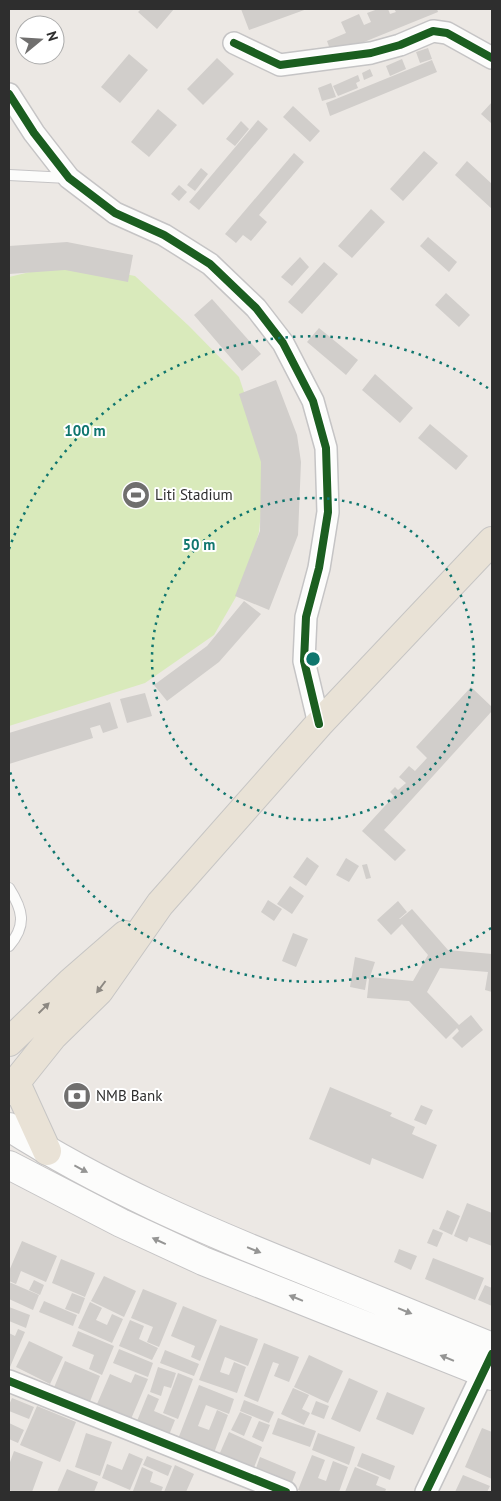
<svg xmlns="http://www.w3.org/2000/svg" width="501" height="1501" viewBox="0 0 501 1501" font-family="'PT Sans',sans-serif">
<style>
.pitch{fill:#d9eabb}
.building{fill:#d1cecb}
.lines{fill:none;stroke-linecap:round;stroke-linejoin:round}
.service-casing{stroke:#c5c4c5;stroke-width:12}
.minor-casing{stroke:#c5c4c5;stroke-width:24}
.secondary-casing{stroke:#c5c4c5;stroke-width:30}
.trunk-casing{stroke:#c6c5c4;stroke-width:30}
.service{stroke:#fcfcfb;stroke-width:10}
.minor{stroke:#fcfcfb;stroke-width:21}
.secondary{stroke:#fcfcfb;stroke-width:28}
.trunk{stroke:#e9e2d6;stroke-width:28}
.cycleway-casing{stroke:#fff;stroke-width:11}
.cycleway{stroke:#1b5e20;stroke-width:8}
.oneway{fill:#8c8882}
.oneway2{fill:#959594}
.ring{fill:none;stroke:#0f766e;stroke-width:2.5;stroke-dasharray:2.5 5}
.labels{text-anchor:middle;stroke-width:4;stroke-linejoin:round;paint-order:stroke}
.poi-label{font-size:15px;fill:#2e2e2e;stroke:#fff;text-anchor:start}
.centre{fill:#0f766e;stroke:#fff;stroke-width:2.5}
.ring-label{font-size:15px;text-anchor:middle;font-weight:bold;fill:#0f766e;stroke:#fff;stroke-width:4;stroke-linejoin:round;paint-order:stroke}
</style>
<rect width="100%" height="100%" fill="#ece8e4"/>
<path class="pitch" d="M68,263L135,276L189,326L239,377L266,459L259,532L244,583L214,635L145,683L9,726V277Z"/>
<path class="building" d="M141,9H174L157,29L138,12Z
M241,9H307L249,30Z
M378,9H388L390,14L396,12L394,9H437L438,12L332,55L327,41L346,33L341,22L359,14L364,25L371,22L367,13Z
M428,48L432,59L420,63L416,52Z
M129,54L148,70L120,103L101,87Z
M217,58L234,74L203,105L187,89Z
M402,59L406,69L390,76L386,66Z
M432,60L437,72L330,116L326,103Z
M370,69L373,76L364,80L362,73Z
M358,75L360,81L356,83L358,88L338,96L333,86Z
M331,83L336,97L322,101L318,88Z
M492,102V122L491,123L481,114Z
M293,106L320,131L310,142L283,117Z
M158,109L177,125L149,157L131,142Z
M258,120L268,129L199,210L189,202Z
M241,121L249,129L235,146L226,139Z
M424,151L438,163L403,201L390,189Z
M294,153L304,162L259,215L267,222L251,241L243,235L236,243L225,234Z
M467,161L492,184V209L455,175Z
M201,168L208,174L195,191L187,185Z
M179,185L187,192L179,201L171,194Z
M371,209L385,222L352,258L338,246Z
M428,237L457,262L449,272L420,246Z
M67,242L133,255L128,282L65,270L9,274V246Z
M300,257L309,267L292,286L281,277Z
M324,262L338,274L302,314L288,302Z
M446,293L470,315L459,327L435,305Z
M212,299L261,354L242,371L194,315Z
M319,328L358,360L346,375L307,342Z
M375,374L413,408L400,423L362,390Z
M276,380L297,435L301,462L298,535L269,610L235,596L260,531L261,462L239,394Z
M430,424L468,456L456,470L418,438Z
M244,601L261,614L219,662L167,701L154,685L207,646Z
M471,687L492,707V711L384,830L406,850L395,861L362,831L394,796L390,792L395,787L398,790L406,783L399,777L409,766L415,771L427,758L416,747Z
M145,693L152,716L127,723L120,699Z
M110,702L118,728L103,733L100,725L90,728L93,738L9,764V733Z
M307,857L319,866L306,886L293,877Z
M346,858L359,866L349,882L336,875Z
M367,864L371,878L366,879L362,865Z
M290,886L304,896L292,914L277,904Z
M268,900L282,909L274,921L261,912Z
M398,901L407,912L399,919H400L412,909L448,950L492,954V992L485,990L488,972L440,968L427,992L459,1025L471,1015L483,1030L462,1048L452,1038L459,1031L457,1028L446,1039L409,1001L367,998L369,979L367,978L365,990L350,987L355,957L375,962L370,977L413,981L428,955L402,924L391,935L377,920Z
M293,933L308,939L296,967L282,961Z
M330,1087L392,1113L390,1116L415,1127L412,1134L437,1145L423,1179L372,1158L370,1165L309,1139Z
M421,1105L433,1110L426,1125L414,1120Z
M467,1203L492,1213V1246L469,1237L467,1242L454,1236Z
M447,1210L460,1216L452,1235L439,1229Z
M433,1229L443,1233L437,1247L427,1243Z
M22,1241L57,1256L46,1282L21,1271L16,1284L9,1281V1271Z
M399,1249L417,1256L411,1270L394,1262Z
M433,1258L484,1278L475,1300L425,1279Z
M61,1259L95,1273L85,1297L52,1283Z
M104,1276L136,1291L124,1317L91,1301Z
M34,1280L44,1285L40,1295L29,1290Z
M9,1282L39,1295L33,1310L9,1299Z
M485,1285L492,1288V1306L478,1300Z
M143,1289L177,1303L159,1347L147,1342L153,1327L131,1318Z
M72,1293L85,1298L79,1314L65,1309Z
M44,1301L77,1315L73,1326L39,1312Z
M90,1302L102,1308L96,1320L107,1325L112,1314L123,1319L112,1343L78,1328Z
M183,1306L217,1320L200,1361L191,1357L195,1346L171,1336Z
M9,1307L30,1315L26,1328L9,1321Z
M130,1320L144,1326L139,1339L158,1348L152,1360L119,1346Z
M220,1325L258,1339L248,1366L225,1357L220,1372L229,1375L234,1362L246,1367L237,1393L199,1380Z
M18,1329L25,1332L10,1367L9,1366V1333L15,1336Z
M78,1331L114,1346L102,1375L89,1369L94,1355L72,1346Z
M29,1341L63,1357L50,1384L16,1367Z
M264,1343L299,1357L289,1382L274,1376L279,1364L273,1362L258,1402L244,1396Z
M119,1349L153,1363L148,1377L113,1363Z
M165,1350L199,1364L194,1376L160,1363Z
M309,1355L343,1371L328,1403L294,1387Z
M65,1361L100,1376L89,1404L53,1390Z
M158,1367L176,1373L171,1388L164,1386L161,1396L150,1392Z
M178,1373L193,1379L178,1419L163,1413Z
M110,1374L131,1383L135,1374L148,1379L131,1419L97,1404Z
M349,1378L378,1391L360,1432L331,1419Z
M199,1385L234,1399L229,1414L206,1405L198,1426L209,1430L217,1410L228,1415L214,1453L178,1439Z
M293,1388L309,1395L302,1409L310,1413L304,1425L281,1414Z
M387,1392L425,1408L413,1435L376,1419Z
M148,1394L159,1399L154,1411L175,1420L169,1435L137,1421Z
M12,1398L34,1407L29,1419L9,1411V1405Z
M244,1400L274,1412L269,1423L240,1411Z
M316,1401L329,1406L324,1419L311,1414Z
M37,1406L76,1422L60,1462L20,1445Z
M240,1412L252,1417L244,1436L231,1430Z
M278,1418L316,1431L310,1447L272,1434Z
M259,1421L270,1425L263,1442L252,1437Z
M9,1423L24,1430L18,1443L9,1439Z
M482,1428L492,1432V1479L465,1467Z
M229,1432L262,1447L253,1470L219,1455Z
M86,1433L112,1442L100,1476L75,1467Z
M318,1433L355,1447L349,1465L312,1450Z
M14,1451L43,1462L32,1492H14L9,1490V1465Z
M129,1453L143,1459L130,1490L102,1478L107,1464L122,1470Z
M362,1453L395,1466L390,1480L357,1466Z
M312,1455L325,1460L318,1478L326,1481L333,1461L348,1467L339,1492H304L298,1490Z
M147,1456L172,1466L168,1476L143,1465Z
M260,1457L296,1472L291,1485L255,1471Z
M175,1465L194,1474L186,1492H164Z
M142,1467L153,1472L150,1482L163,1487L161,1492H137L133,1491Z
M355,1467L379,1477L376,1485L386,1489L385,1492H345Z
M67,1469L98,1482L94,1492H57Z
M463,1475L490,1486L487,1492H455Z"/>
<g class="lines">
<g class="service-casing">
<path id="service" d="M9,175L68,178
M9,888C23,910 27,925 9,946"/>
</g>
<g class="minor-casing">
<path id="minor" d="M234,43L280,65L371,53L400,45L433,31L447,33L492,58
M9,94L34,133L69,178L115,213L164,235L210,264L256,308L283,343L313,401L326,448L328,512L319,568L306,617L304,661L319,724
M9,1381L286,1492
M426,1492L490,1358"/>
</g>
<g class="secondary-casing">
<path id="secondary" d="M9,1127C102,1186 203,1230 306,1271C368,1296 430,1322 492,1347
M9,1165L121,1223L203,1261L492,1376"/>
</g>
<g class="trunk-casing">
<path id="trunk" d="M9,1042L71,982L125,935
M16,1083L47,1151
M9,1091L53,1036L99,991L160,904L319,724L492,541"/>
</g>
<use href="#service" class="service"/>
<use href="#minor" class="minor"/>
<use href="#secondary" class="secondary"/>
<use href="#trunk" class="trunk"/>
<g class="cycleway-casing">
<path id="cycleway" d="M234,43L280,65L371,53L400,45L433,31L447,33L492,58
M9,94L34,133L69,178L115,213L164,235L210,264L256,308L283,343L313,401L326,448L328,512L319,568L306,617L304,661L319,724
M9,1381L286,1492
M426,1492L492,1354"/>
</g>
<use href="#cycleway" class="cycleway"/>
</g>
<defs><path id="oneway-solid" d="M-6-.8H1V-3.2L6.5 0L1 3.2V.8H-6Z" transform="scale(1.25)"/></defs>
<g class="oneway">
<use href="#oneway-solid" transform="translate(101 987) rotate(127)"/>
<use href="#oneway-solid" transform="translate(44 1008) rotate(-44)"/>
</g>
<g class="oneway2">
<use href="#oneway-solid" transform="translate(81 1169) rotate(28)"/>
<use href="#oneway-solid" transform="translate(159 1241) rotate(-155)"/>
<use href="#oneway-solid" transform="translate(254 1250) rotate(22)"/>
<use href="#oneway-solid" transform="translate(296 1298) rotate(-158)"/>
<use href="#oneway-solid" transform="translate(405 1311) rotate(22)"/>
<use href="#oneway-solid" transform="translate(447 1358) rotate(-158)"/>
</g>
<g class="ring">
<circle cx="313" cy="659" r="161"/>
<path d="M491 928A323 323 0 0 1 9 769M9 549A323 323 0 0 1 491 390"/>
</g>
<defs>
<g id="stadium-disc" transform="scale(1.4375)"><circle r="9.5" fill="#706f6e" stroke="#fff"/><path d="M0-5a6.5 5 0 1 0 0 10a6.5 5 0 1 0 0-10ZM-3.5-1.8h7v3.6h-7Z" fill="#fff"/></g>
<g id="bank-disc" transform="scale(1.4375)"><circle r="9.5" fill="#706f6e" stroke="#fff"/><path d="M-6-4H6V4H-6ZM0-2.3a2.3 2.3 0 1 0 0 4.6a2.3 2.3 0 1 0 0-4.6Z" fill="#fff"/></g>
</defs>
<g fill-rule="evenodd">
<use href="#stadium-disc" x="136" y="495"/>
<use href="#bank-disc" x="77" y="1096"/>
</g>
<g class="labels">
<g class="poi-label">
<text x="155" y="500">Liti Stadium</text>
<text x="96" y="1101">NMB Bank</text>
</g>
</g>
<circle cx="313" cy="659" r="8" class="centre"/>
<g class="ring-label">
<text x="85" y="436">100 m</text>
<text x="199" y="550">50 m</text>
</g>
<rect width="501" height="1501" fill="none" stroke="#2e2e2e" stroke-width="20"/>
<g transform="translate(40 40) rotate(72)"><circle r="24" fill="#ffffff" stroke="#ababab"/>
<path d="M0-4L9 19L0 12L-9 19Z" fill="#706f6e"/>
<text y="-8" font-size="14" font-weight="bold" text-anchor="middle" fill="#2e2e2e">N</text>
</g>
</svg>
